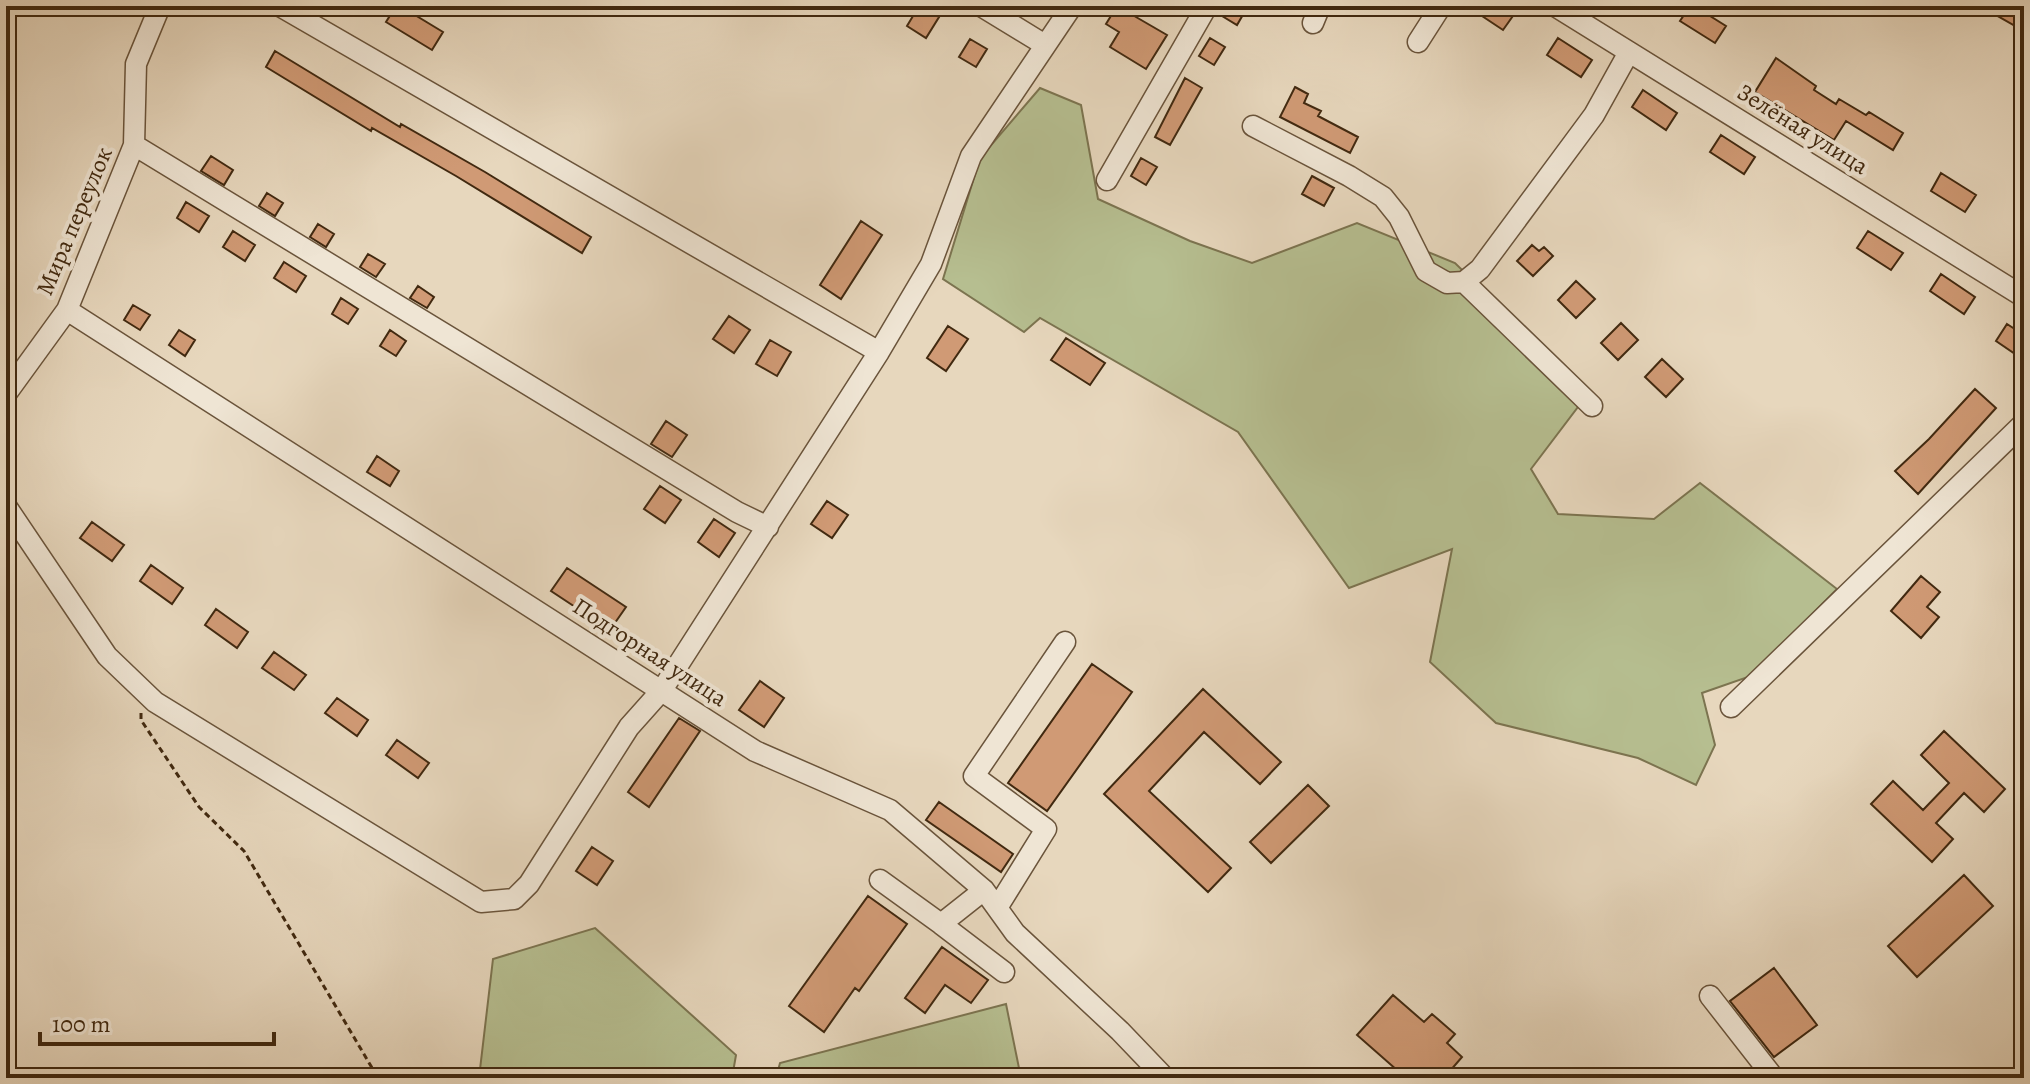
<svg xmlns="http://www.w3.org/2000/svg" width="2030" height="1084" viewBox="0 0 2030 1084" font-family="Alegreya,serif">
<style>
.green{fill:#b6be90;stroke:#7c7450;stroke-width:2}
.building{fill:#d09a75;stroke:#412910;stroke-width:2}
.lines{fill:none;stroke-linecap:round;stroke-linejoin:round}
.minor-casing{stroke:#6a543b;stroke-width:23}
.path{stroke:#412910;stroke-width:3;stroke-dasharray:6 4;stroke-linecap:butt}
.minor{stroke:#efe5d4;stroke-width:20}
.labels{text-anchor:middle;stroke-width:8;stroke-linejoin:round;paint-order:stroke}
.street-label{font-size:24px;fill:#412910;stroke:#efe5d4}
</style>
<rect width="100%" height="100%" fill="#e7d7bd"/>
<filter id="stains"><feTurbulence type="fractalNoise" baseFrequency=".0025" numOctaves="4"/><feColorMatrix values="0 0 0 0 .2 0 0 0 0 .09 0 0 0 0 .02 0 0 0 .5 -.17"/></filter>
<radialGradient id="worn" r=".72"><stop offset=".6" stop-color="#630" stop-opacity="0"/><stop offset="1" stop-color="#630" stop-opacity=".3"/></radialGradient>
<path class="green" d="M1040,88L1081,105L1098,199L1190,241L1252,263L1357,223L1455,263L1553,358L1587,395L1531,469L1558,514L1654,519L1700,483L1837,589L1751,676L1702,693L1715,745L1696,785L1638,758L1496,723L1430,662L1452,549L1349,588L1238,432L1040,318L1024,332L943,279L980,158Z
M595,928L736,1055L732,1078H479L493,959Z
M1006,1004L1021,1078H776L780,1063Z"/>
<path class="building" d="M396,6H400L443,32L432,50L386,22Z
M919,6L939,17L926,38L907,26Z
M1117,6L1167,35L1146,69L1110,47L1119,32L1106,24Z
M1228,6H1248L1237,25L1222,16Z
M1467,6H1504L1515,13L1503,30Z
M1690,6H1694L1726,26L1715,43L1680,21Z
M2001,6H2024V31L1996,15Z
M1210,38L1225,47L1214,65L1199,56Z
M1558,38L1592,60L1581,77L1547,55Z
M970,39L987,49L976,67L959,57Z
M275,51L400,127L401,124L485,172L591,237L582,253L456,176L372,128L371,131L266,67Z
M1776,58L1816,86L1814,90L1836,104L1839,99L1866,115L1869,112L1903,133L1893,150L1846,121L1834,140L1755,92Z
M1185,78L1202,88L1170,145L1155,137Z
M1295,87L1308,94L1304,103L1321,111L1318,116L1358,137L1350,153L1280,117Z
M1643,90L1677,113L1666,130L1632,107Z
M1721,135L1755,157L1744,174L1710,152Z
M211,156L233,170L224,185L201,171Z
M1141,158L1157,167L1146,185L1131,176Z
M1941,173L1976,195L1965,212L1931,191Z
M1312,176L1334,188L1324,206L1302,194Z
M267,193L283,203L275,216L259,206Z
M186,202L209,216L199,232L177,218Z
M861,221L882,235L841,299L820,285Z
M318,224L334,234L326,247L310,237Z
M233,231L255,245L245,261L223,247Z
M1868,231L1903,253L1891,270L1857,248Z
M1532,245L1539,251L1544,247L1553,256L1533,276L1517,261Z
M368,254L385,264L376,277L360,267Z
M284,262L306,276L296,292L274,278Z
M1941,274L1975,297L1964,314L1930,291Z
M1576,281L1595,299L1576,318L1558,300Z
M418,286L434,297L427,308L410,298Z
M341,298L358,309L348,324L332,314Z
M133,305L150,315L140,330L124,320Z
M729,316L750,330L734,353L713,339Z
M1621,323L1638,340L1618,360L1601,343Z
M2007,324L2024,335V360L1996,341Z
M948,326L968,339L946,371L927,358Z
M179,330L195,340L185,356L169,345Z
M390,330L406,341L396,356L380,346Z
M1066,338L1105,363L1090,385L1051,360Z
M770,340L791,352L777,376L756,364Z
M1662,359L1683,379L1666,397L1645,377Z
M1975,389L1996,408L1918,494L1895,471L1929,439Z
M666,421L687,435L672,457L651,444Z
M377,456L399,471L390,486L367,472Z
M660,486L681,500L665,523L644,509Z
M827,501L848,515L832,538L811,524Z
M714,519L735,533L719,557L698,542Z
M92,522L124,545L112,561L80,538Z
M151,565L183,588L172,604L140,581Z
M567,568L626,607L610,630L551,591Z
M1921,576L1940,592L1927,607L1939,617L1921,638L1891,611Z
M216,609L248,632L237,648L205,625Z
M274,652L306,675L294,690L262,668Z
M1092,664L1132,692L1047,811L1008,783Z
M760,681L784,698L764,727L739,710Z
M1203,689L1281,762L1260,784L1204,732L1149,791L1231,868L1208,892L1104,794Z
M337,698L368,720L357,736L325,713Z
M679,718L700,731L649,807L628,792Z
M1944,731L2005,789L1984,812L1964,793L1936,823L1953,839L1932,862L1871,804L1893,781L1923,810L1949,783L1921,755Z
M397,740L429,763L418,778L386,755Z
M1308,785L1329,806L1271,863L1250,842Z
M939,802L1013,854L1001,872L926,820Z
M592,847L613,861L597,885L576,871Z
M1964,875L1993,906L1917,977L1888,946Z
M868,896L907,924L859,991L855,988L824,1032L789,1006Z
M942,947L988,980L971,1003L945,985L925,1013L905,998Z
M1774,968L1817,1025L1774,1057L1730,1001Z
M1393,995L1424,1022L1432,1014L1455,1034L1447,1043L1462,1057L1444,1078H1406L1357,1035Z"/>
<g class="lines">
<g class="minor-casing">
<path id="minor" d="M280,6L879,352
M981,6L1045,45
M1555,6L2024,297
M1313,23L1320,6
M1418,42L1441,6
M1253,126L1349,176L1383,197L1399,217L1426,271L1447,283L1464,282L1480,269L1594,115L1629,52
M134,145L737,512L768,527
M1107,180L1207,6
M1464,282L1592,406
M67,310L755,751L890,810L984,890L1015,933L1120,1031L1165,1078
M6,394L67,310L134,145L136,64L160,6
M6,506L107,656L155,702L481,902L514,899L529,884L629,727L662,690L879,352L931,264L971,156L1072,6
M1731,707L2024,423
M880,880L941,924L984,890
M997,908L1046,829L974,776L1065,642
M941,924L1004,972
M1710,996L1774,1078"/>
</g>
<path class="path" d="M141,713V720L199,807L244,851L378,1078"/>
<use href="#minor" class="minor"/>
</g>
<g class="labels">
<g class="street-label">
<text transform="translate(1803 129) rotate(32)" y="8">Зелёная улица</text>
<text transform="translate(74 221) rotate(-67)" y="8">Мира переулок</text>
<text transform="translate(650 652) rotate(33)" y="8">Подгорная улица</text>
</g>
</g>
<rect width="2030" height="1084" fill="none" stroke="#e7d7bd" stroke-width="32"/>
<rect x="8" y="8" width="2014" height="1068" fill="none" stroke="#412910" stroke-width="4"/>
<rect x="16" y="16" width="1998" height="1052" fill="none" stroke="#412910" stroke-width="2"/>
<path d="M40 1032v12h234v-12" fill="none" stroke="#412910" stroke-width="4"/>
<text x="52" y="1032" font-size="24" fill="#412910" stroke="#efe5d4" stroke-width="6" paint-order="stroke">100 m</text>
<rect width="100%" height="100%" filter="url(#stains)"/>
<rect width="100%" height="100%" fill="url(#worn)"/>
</svg>
